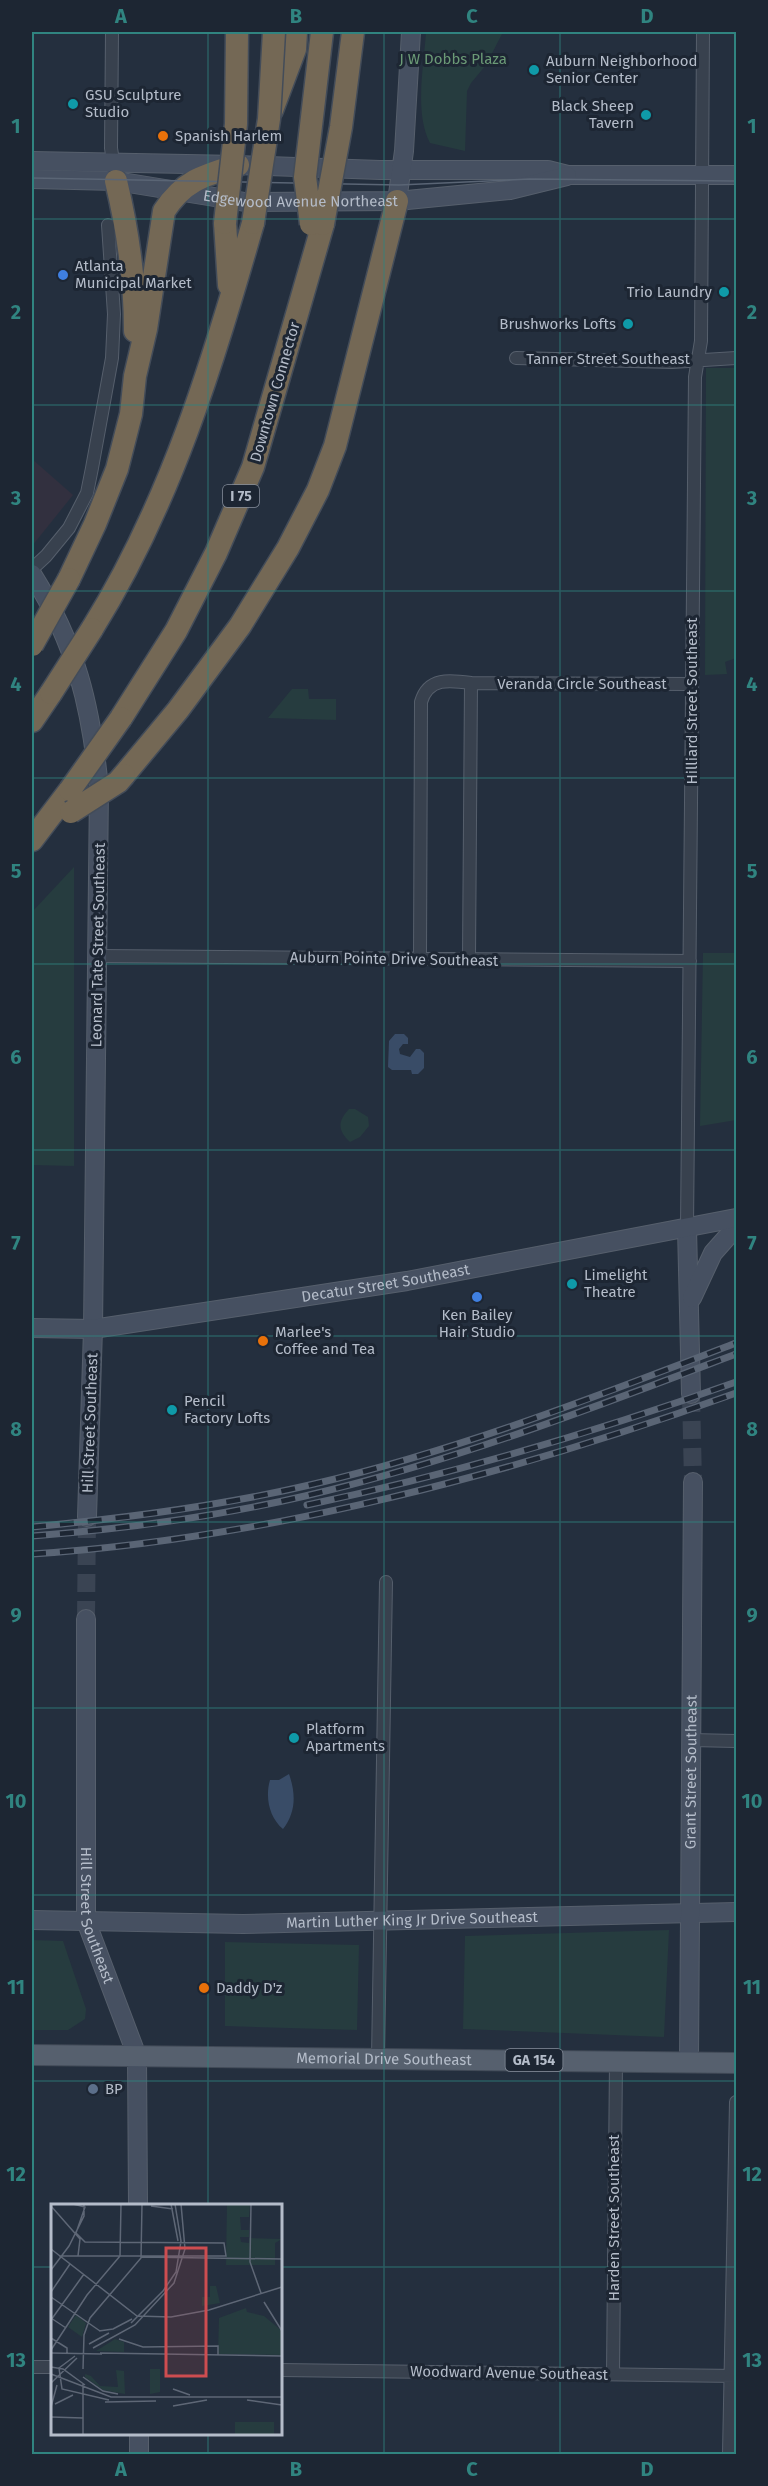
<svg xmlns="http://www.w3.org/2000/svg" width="768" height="2486" viewBox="0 0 768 2486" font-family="'Fira Sans',sans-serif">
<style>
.medical{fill:#32303f}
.green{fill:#263c3f}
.water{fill:#394c67}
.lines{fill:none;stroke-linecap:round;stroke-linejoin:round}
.secondary-tunnel{stroke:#3a4453;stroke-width:18;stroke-dasharray:18 9;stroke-linecap:butt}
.street-casing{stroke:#565f6c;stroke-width:14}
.secondary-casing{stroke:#565f6c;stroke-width:20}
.primary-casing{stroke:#414a57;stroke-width:22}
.highway-casing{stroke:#434c59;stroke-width:25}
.street{stroke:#38414e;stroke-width:12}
.secondary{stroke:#465061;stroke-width:18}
.primary{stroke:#56606e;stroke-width:20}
.highway{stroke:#746855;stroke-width:22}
.tram{stroke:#5a6575;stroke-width:1.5}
.rail-casing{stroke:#5a6575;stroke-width:7}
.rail{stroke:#1d2633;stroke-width:4.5;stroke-dasharray:14;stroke-linecap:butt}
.highway-bridge-casing{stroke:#434c59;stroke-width:25;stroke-linecap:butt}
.highway-bridge{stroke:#746855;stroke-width:22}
.grid{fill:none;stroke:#308480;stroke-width:1.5;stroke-opacity:0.55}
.culture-dot{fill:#0f9aa8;stroke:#1d2633;stroke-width:2}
.food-dot{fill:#e8710a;stroke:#1d2633;stroke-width:2}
.shop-dot{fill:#3f7fe0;stroke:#1d2633;stroke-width:2}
.service-dot{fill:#5c6f8a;stroke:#1d2633;stroke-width:2}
.labels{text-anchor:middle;stroke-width:6;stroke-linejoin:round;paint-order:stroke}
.shield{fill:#1d2633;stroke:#878f9c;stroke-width:1.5}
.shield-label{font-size:14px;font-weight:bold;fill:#b4bcc9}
.park-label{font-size:15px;fill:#6b9a76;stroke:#1d2633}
.poi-label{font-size:15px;fill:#b4bcc9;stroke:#1d2633;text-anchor:start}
.street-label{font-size:15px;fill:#b4bcc9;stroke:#1d2633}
.inset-road{fill:none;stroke:#5e6776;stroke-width:1.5}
.view{fill:#ce4d50;fill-opacity:0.15;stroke:#ce4d50;stroke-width:3}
.inset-edge{fill:none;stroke:#b4bcc9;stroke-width:3}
.neatline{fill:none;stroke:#308480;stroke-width:2}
.grid-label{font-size:20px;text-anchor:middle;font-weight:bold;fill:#308480}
</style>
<rect width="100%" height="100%" fill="#242f3e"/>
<path class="medical" d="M32,459L73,495L32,546Z"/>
<path class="green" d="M426,32H503L486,65L471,83L467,91L465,151L430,143C414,113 424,65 426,32Z
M706,368H736V658L725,662L727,674L705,675Z
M292,689H308L309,699H336V720L268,718Z
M74,867V1166L32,1165V912Z
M703,953H736V1120L700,1126Z
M349,1109H355L368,1117L369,1126L360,1137L350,1142C337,1130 338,1121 349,1109Z
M669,1930L664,2037L463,2029L465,1936Z
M32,1940L63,1941L86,2009L85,2019L68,2030H32Z
M225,1942L359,1945L357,2030L225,2026Z"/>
<path class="water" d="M395,1034H404L408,1038V1044H403L399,1049L400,1054L410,1057L416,1049H420L424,1053V1068L418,1074H412L411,1070H392L388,1067L389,1041Z
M289,1774C296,1794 296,1812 283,1829C269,1817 265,1797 270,1780H279Z"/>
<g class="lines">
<path class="secondary-tunnel" d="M691,1394L693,1482
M86,1619L87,1517"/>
<g class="street-casing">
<path id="street" d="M112,32L111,148L114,168
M516,358L672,362L736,358
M32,569L46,556L69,528L87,493L92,468L112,358L114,314L108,225
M471,683L692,684
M98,956L690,961
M420,959L421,702C428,677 450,680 471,683L469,959
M687,1228L695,377L701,341L703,32
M691,1740L736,1741
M378,2058L386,1582
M32,2367H52
M280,2370L736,2376
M613,2374L616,2061
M729,2454L736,2102"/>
</g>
<g class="secondary-casing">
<g id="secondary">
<path d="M32,161L238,165L380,170H548L568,175H736"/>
<path id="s1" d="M32,179L116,181L245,202L397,201L510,190L567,176"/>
<path d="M397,201L404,151L411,32"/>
<path d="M32,574C76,644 91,706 99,788L93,1329L87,1517"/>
<path d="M687,1228L691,1394"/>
<path d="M692,1298L713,1253L736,1227"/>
<path id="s2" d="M32,1328L93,1329L407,1281L736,1218"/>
<path id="s3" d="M86,1619V1921L137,2056L138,2206"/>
<path id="s4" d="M32,1920L243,1924L736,1912"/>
<path id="s5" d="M689,2062L693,1482"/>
<path d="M139,2454V2434"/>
</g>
</g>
<g class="primary-casing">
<g id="primary">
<path id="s6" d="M32,2055L736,2063"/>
</g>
</g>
<g class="highway-casing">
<path id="highway" d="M272,110L295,49L296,32
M116,181C128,231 135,279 135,331
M225,223L229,285
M69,579L95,524L117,469L131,414L135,376L146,329L164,211C184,180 205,175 238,165
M92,629C171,502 212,365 253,223
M121,718L176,631L216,553L253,467L323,224
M32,721L51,693
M124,775L178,710L240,626L288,548L318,490L335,446L397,201
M32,840L70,790"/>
</g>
<use href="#street" class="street"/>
<use href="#secondary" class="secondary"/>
<use href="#primary" class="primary"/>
<use href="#highway" class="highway"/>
<path class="tram" d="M32,178L399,185L530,179L736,181"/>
<g class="rail-casing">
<path id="rail" d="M307,1505C453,1474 596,1432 736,1382
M32,1527C127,1518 221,1506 314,1484C459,1450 598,1396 736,1343
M32,1536C124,1529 215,1517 305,1496C453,1462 595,1407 736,1354
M32,1554C267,1539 515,1473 736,1393"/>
</g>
<use href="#rail" class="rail"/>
<g class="highway-bridge-casing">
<path id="highway-bridge" d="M225,223L236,124L237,32
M253,223L269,119L274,32
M311,224L305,177L322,32
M323,224L341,127L353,32
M32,645L69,579
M51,693L92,629
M70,790L121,718
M71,812L118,782L124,775"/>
</g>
<use href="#highway-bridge" class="highway-bridge"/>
</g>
<path class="grid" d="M208,32V2206M384,32V2454M560,32V2454M32,219H736M32,405H736M32,591H736M32,778H736M32,964H736M32,1150H736M32,1336H736M32,1522H736M32,1708H736M32,1895H736M32,2081H736M32,2267H52M280,2267H736M208,2434V2454"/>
<g class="culture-dot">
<circle cx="534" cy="70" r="6"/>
<circle cx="73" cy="104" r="6"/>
<circle cx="646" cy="115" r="6"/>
<circle cx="724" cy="292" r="6"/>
<circle cx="628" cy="324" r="6"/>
<circle cx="572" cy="1284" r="6"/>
<circle cx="172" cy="1410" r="6"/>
<circle cx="294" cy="1738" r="6"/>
</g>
<g class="food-dot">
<circle cx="163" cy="136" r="6"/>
<circle cx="263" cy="1341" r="6"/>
<circle cx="204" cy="1988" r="6"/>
</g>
<g class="shop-dot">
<circle cx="63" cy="275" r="6"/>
<circle cx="477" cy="1297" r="6"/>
</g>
<circle class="service-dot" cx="93" cy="2089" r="6"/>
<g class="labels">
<g class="shield">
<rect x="223" y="485" width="36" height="22" rx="4.5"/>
<rect x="505.5" y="2049" width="57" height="22" rx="4.5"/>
</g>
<g class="shield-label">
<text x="241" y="501">I 75</text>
<text x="534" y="2065">GA 154</text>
</g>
<g class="park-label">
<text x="453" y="64">J W Dobbs Plaza</text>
</g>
<g class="poi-label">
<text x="546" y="66">Auburn Neighborhood<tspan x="546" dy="17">Senior Center</tspan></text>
<text x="85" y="100">GSU Sculpture<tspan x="85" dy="17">Studio</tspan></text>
<text x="634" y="111" text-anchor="end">Black Sheep<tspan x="634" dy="17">Tavern</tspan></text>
<text x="175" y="141">Spanish Harlem</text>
<text x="75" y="271">Atlanta<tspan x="75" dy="17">Municipal Market</tspan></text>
<text x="712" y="297" text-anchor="end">Trio Laundry</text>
<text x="616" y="329" text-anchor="end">Brushworks Lofts</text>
<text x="584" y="1280">Limelight<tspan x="584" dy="17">Theatre</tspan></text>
<text x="477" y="1320" text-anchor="middle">Ken Bailey<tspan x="477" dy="17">Hair Studio</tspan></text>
<text x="275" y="1337">Marlee's<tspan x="275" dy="17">Coffee and Tea</tspan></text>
<text x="184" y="1406">Pencil<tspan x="184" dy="17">Factory Lofts</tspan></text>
<text x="306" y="1734">Platform<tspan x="306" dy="17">Apartments</tspan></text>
<text x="216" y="1993">Daddy D'z</text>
<text x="105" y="2094">BP</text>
</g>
<g class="street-label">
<text dy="5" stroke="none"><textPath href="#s1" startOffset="270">Edgewood Avenue Northeast</textPath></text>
<text x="608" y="364">Tanner Street Southeast</text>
<text transform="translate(275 392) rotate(-74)" y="5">Downtown Connector</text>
<text x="582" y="689">Veranda Circle Southeast</text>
<text transform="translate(692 701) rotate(-90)" y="5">Hilliard Street Southeast</text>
<text transform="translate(98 945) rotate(-89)" y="5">Leonard Tate Street Southeast</text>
<text transform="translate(394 959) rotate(1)" y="5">Auburn Pointe Drive Southeast</text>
<text dy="5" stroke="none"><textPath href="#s2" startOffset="357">Decatur Street Southeast</textPath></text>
<text transform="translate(90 1423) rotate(-88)" y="5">Hill Street Southeast</text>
<text dy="5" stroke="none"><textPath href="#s5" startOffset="290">Grant Street Southeast</textPath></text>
<text dy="5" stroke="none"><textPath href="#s3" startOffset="298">Hill Street Southeast</textPath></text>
<text dy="5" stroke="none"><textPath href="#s4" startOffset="380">Martin Luther King Jr Drive Southeast</textPath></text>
<text dy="5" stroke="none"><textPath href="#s6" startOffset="352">Memorial Drive Southeast</textPath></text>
<text transform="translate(614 2218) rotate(-90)" y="5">Harden Street Southeast</text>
<text transform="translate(509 2373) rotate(1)" y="5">Woodward Avenue Southeast</text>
</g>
</g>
<g transform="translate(51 2204)">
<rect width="231" height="231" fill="#242f3e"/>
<path d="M176,0H199L198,13H189L190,26H198V33H189L190,38L198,39V34L231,35L224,39V61H175ZM159,82H165L169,99L151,102V93H159ZM195,104L196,108L213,112L231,127V151L167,150L168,114ZM25,111L35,119L31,133L17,123ZM64,135L73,138V148L45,147ZM99,165H109V188L99,190ZM65,166L73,167L74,190L52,186L34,173V170L40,172L49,182L67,183ZM184,218H223V231H184Z" fill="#263c3f"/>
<path class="inset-road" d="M120,0L127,37M200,0L199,58L210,89M0,2L29,35L27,52H175L173,39L34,38L25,29L34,3L22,0M100,2L122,5M0,45L86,112L120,113L158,106L231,83M8,52H92M69,52L70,0M90,53L231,55M0,66L18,42L33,12V0M0,88L19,60M0,93L49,127M213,98L231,127M0,114L15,124M0,116L33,70M80,119L112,87L125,68L130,37L124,0M48,127L62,125L81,115M0,134L16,144V149M68,135L92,143L167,142V151M38,140L58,129M42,144L84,121L123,79L134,45L130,0M0,146L36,91L69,52M0,149L51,150M49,149L231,152M24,152L8,164L11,185L58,196M0,163L12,165L34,181M32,165L33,131L39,114L90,54L91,0M0,170L60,193H231M32,173L52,187L67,190M0,179L26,154M122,185L139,191M196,196L231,201M54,198L105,197M4,200L22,191M122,202L156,196M0,203L6,181M0,213L32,214M32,231V179"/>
<path class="view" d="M115,44H155V172H115Z"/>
<rect width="231" height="231" class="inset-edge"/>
</g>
<rect width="768" height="2486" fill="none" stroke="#1d2633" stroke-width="66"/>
<rect x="33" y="33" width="702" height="2420" class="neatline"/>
<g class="grid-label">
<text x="121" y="23">A</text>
<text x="296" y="23">B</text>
<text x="472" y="23">C</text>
<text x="647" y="23">D</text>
<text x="16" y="133">1</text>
<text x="752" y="133">1</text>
<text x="16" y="319">2</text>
<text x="752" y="319">2</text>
<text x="16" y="505">3</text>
<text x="752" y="505">3</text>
<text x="16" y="691">4</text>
<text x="752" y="691">4</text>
<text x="16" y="878">5</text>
<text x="752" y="878">5</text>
<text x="16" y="1064">6</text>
<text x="752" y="1064">6</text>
<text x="16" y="1250">7</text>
<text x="752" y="1250">7</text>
<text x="16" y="1436">8</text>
<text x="752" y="1436">8</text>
<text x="16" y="1622">9</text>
<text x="752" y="1622">9</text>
<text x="16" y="1808">10</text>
<text x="752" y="1808">10</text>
<text x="16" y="1994">11</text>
<text x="752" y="1994">11</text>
<text x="16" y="2181">12</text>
<text x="752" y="2181">12</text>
<text x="16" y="2367">13</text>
<text x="752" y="2367">13</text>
<text x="121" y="2476">A</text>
<text x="296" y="2476">B</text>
<text x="472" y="2476">C</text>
<text x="647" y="2476">D</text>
</g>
</svg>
